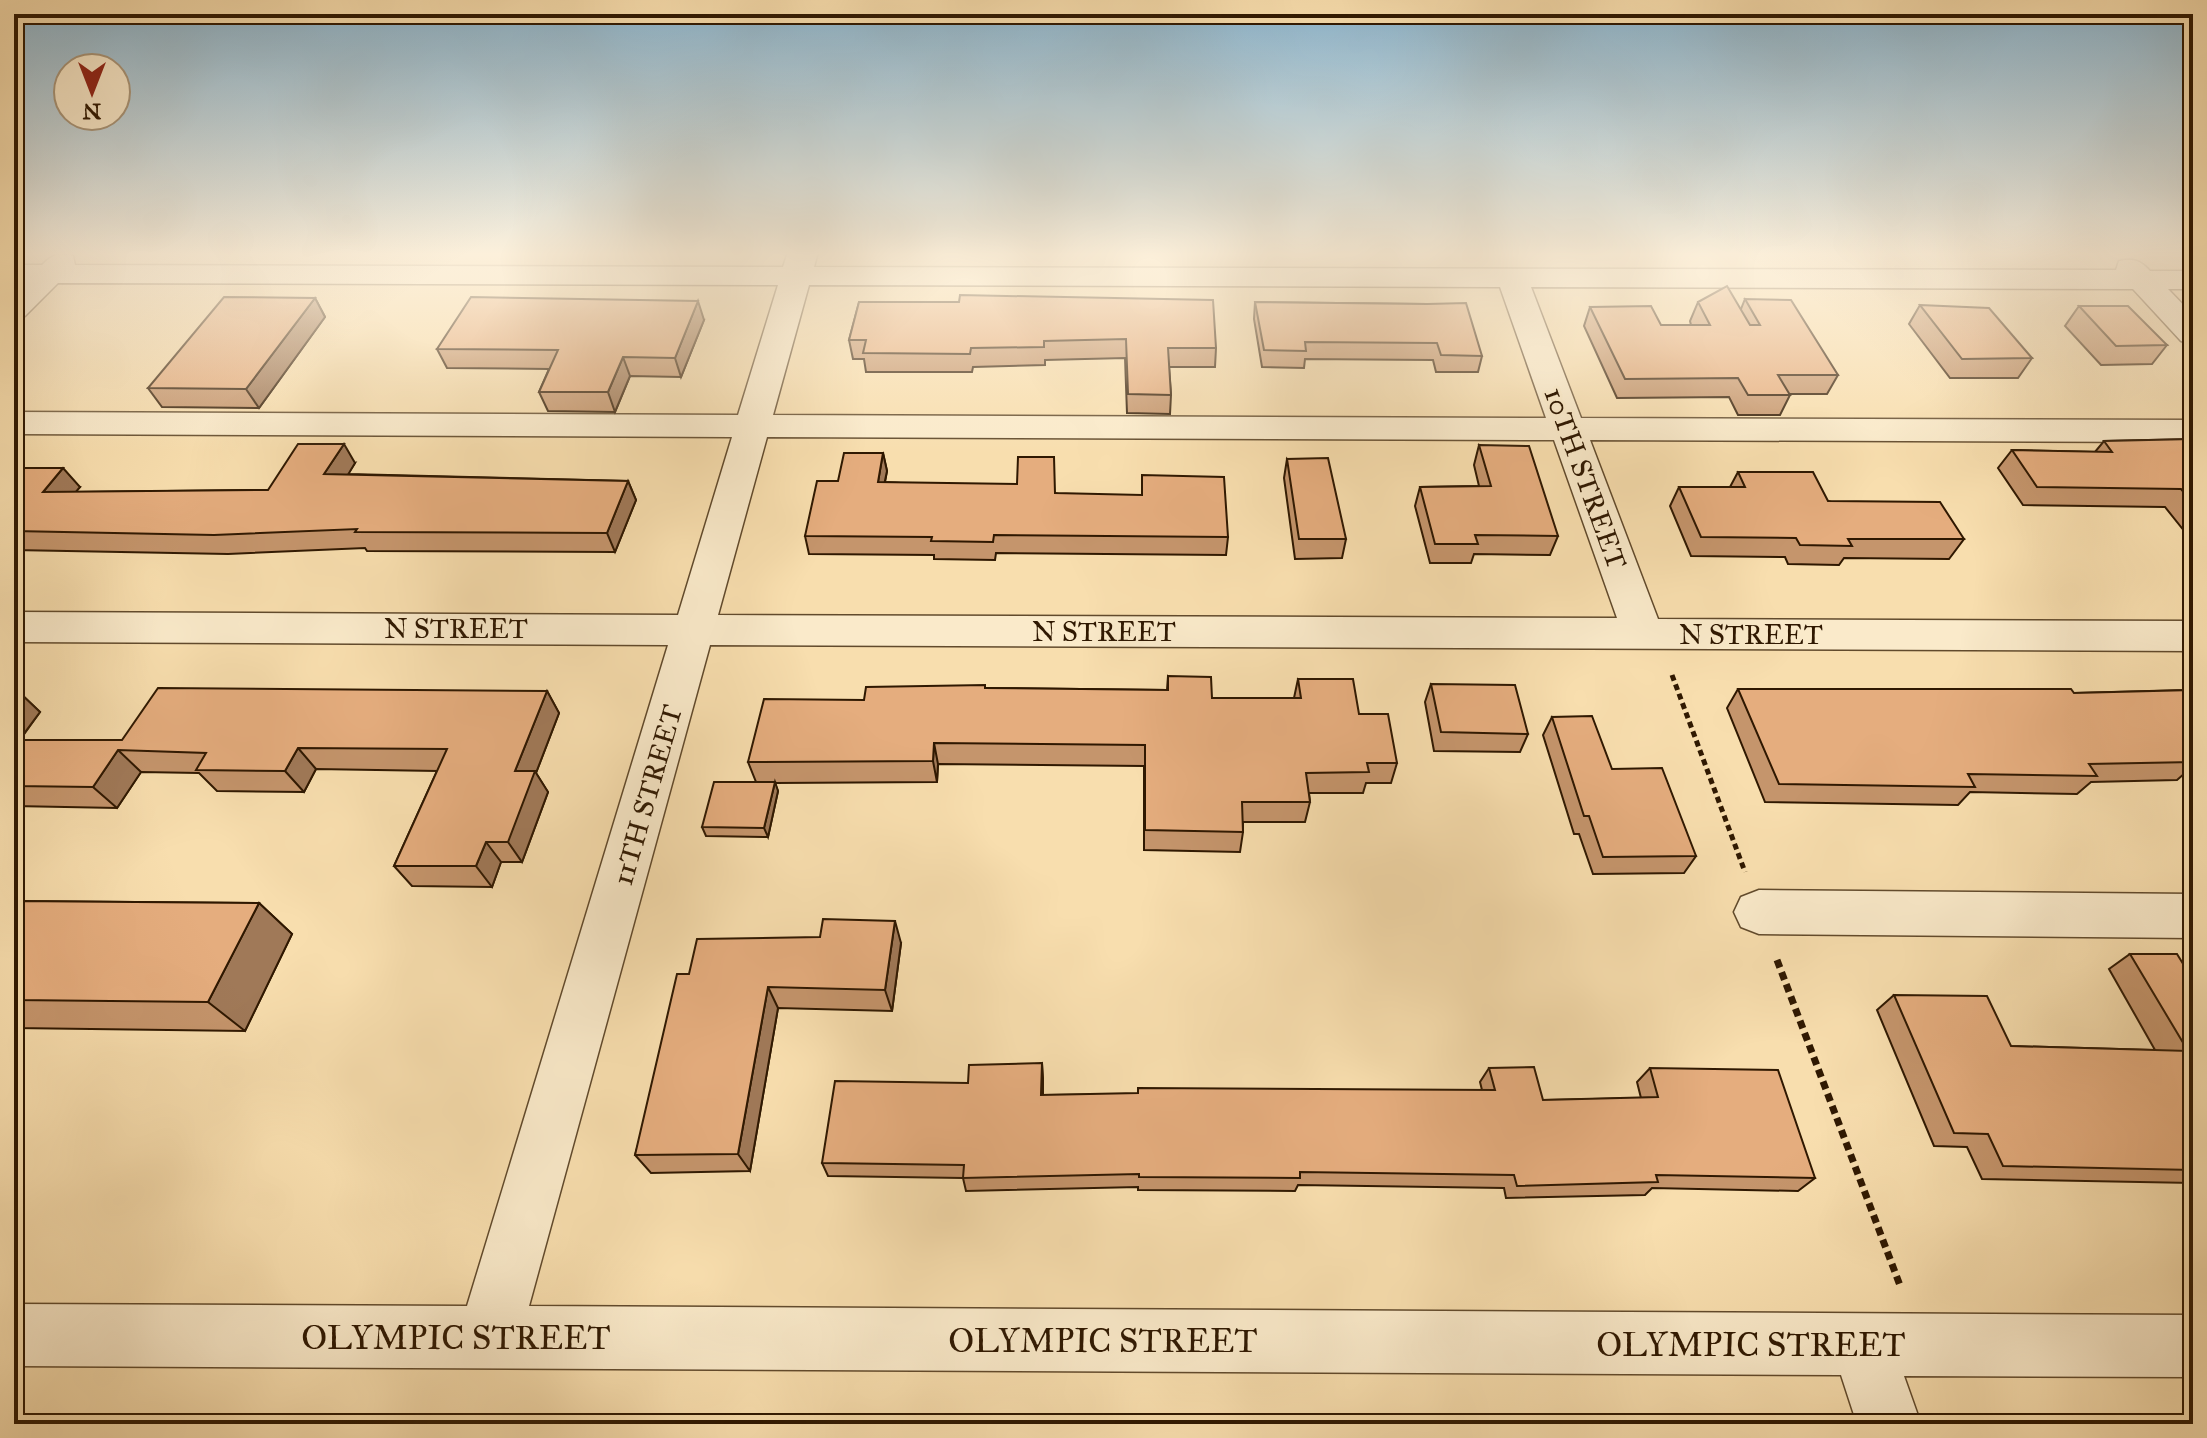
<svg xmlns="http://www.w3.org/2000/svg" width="2207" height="1438" viewBox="0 0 2207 1438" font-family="'IM FELL Great Primer',serif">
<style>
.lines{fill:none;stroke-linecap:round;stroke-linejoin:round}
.minor-casing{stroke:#614a2c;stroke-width:3}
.path-far1{stroke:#2f1801;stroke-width:5;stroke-dasharray:6 4;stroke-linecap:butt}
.path{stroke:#2f1801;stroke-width:7;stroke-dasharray:8 5;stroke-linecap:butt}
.minor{fill:#faeaca;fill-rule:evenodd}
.wall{fill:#c5956c;stroke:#2f1801;stroke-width:2}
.shaded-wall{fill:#a07958;stroke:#2f1801;stroke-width:2}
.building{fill:#e5ad7e;stroke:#2f1801;stroke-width:2}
.labels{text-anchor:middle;stroke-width:6;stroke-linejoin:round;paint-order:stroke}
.street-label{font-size:28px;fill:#2f1801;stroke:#faeaca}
.near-street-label{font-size:34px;fill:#2f1801;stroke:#faeaca}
</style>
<rect width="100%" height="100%" fill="#f8deae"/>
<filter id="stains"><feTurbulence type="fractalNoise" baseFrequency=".0025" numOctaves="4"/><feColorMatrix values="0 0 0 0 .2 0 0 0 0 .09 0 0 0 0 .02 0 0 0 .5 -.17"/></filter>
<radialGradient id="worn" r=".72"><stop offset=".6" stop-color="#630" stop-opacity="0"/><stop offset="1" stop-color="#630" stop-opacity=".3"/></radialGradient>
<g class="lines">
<g class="minor-casing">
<path id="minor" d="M788,252H818L814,267L2116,270L2119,261C2133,258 2140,260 2150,271H2193V289H2168L2193,315V344L2181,341L2133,289L1531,287L1581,418L2193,420V442L1590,440L1658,619L2193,621V651L710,645L529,1306L2193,1315V1377L1904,1376L1921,1424H1857L1841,1375L14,1366V1304L467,1306L668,645L14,642V612L678,615L732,437L14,434V412L738,415L778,285L58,283L25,316L14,319V291L22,283H14V265H42C52,255 58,252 73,256L75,265L783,267ZM809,285L1500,287L1546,418L773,415ZM767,437L1554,440L1617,618L718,615Z
M1759,890L2193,894V938L1759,934L1741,927L1734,912L1741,897Z"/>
</g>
<path class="path-far1" d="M1672,675L1745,872"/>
<path class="path" d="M1777,960L1901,1288"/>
<use href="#minor" class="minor"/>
</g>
<path class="wall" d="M315,298L325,317L259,408L162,407L148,388Z
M1745,299L1838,375L1827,394H1790V395L1780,415H1738L1729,397L1617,398L1584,326L1590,307L1661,325H1691L1690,321L1698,302L1741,309Z
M859,302L1216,348L1215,367H1169L1171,395L1170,414L1127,413L1125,358L1045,360V365L973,367L972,372H866L864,359H853L849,340Z
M1255,302L1427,304L1482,356L1478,372H1436L1433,360L1305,359L1304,368L1262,367L1254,319Z
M1920,305L2032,358L2018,378H1950L1909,324Z
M2079,306L2167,345L2152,364L2101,365L2065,326Z
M704,320L681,377L630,376L615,412L548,411L539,392L549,369L447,368L437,349Z
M2193,439V542L2165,507L2023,505L1998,468L2012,450L2095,452L2104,441Z
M1479,445L1558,536L1550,555L1474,554L1471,563H1430L1415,506L1420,487L1479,486L1474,465Z
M883,453L887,471L885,482L1055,493L1228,537L1226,555L996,553L995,560L934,559V555L809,554L805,536L838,481Z
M1287,459L1346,539L1342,558L1295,559L1284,478Z
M355,463L348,474L628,481L636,500L615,552L367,551L365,548L228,554L14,550V468L80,487L75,492L268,490Z
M1738,472L1828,501L1964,539L1949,559L1844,558L1839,565L1788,564L1785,557L1691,556L1670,506L1679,487H1730Z
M1168,676L1212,698H1294L1298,679L1359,714L1397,763L1391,783H1366L1363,793H1309L1310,802L1305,822H1243V832L1240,852L1144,850V766L938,764L937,782L775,783L778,791L768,837L706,836L702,827L756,782L748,762L864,700L986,688L1167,690Z
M1431,684L1528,734L1520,752L1434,751L1425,702Z
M2193,684V766L2177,780L2091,782L2077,794L1970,792L1958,805L1765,802L1727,708L1738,689L2074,693L2186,690Z
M547,691L559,713L536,773L548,792L522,862H501L492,887L412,886L394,866L437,771L316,769L304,792L217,791L199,773L141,772L117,808L14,806V693H20L40,712L20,740H122Z
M1552,717L1696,856L1684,873L1593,874L1579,834H1574L1543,735Z
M14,901L259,903L292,934L245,1031L14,1028Z
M901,943L892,1011L778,1008L750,1171L651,1173L635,1155L689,974Z
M2130,954L2193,980V1183L1982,1179L1967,1147L1934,1146L1877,1010L1894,995L2011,1046L2155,1050L2109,969Z
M1042,1063L1043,1095L1482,1090L1480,1082L1489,1068L1543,1100L1641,1098L1637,1082L1650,1068L1815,1178L1798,1191L1652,1188L1645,1195L1506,1198L1504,1188L1298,1185L1295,1191L1138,1190V1187L966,1191L963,1178L828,1176L822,1163L968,1083Z"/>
<path class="shaded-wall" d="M315,298L325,317L259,408L246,389Z
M698,301L704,320L681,377L675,358Z
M623,357L630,376L615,412L608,392Z
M344,444L355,463L337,493L324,474Z
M883,453L887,471L881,500L878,482Z
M63,468L80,487L60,511L43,492Z
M628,481L636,500L615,552L607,533Z
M547,691L559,713L536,773L548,792L522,862L508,842L515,771Z
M20,693L40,712L14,747V702Z
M934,743L938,764L937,782L933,761Z
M298,748L316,769L304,792L285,771Z
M118,750L141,772L117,808L93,787Z
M775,782L778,791L768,837L764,828Z
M486,842L501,862L492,887L476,866Z
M259,903L292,934L245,1031L208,1002Z
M895,921L901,943L892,1011L885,990Z
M768,987L778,1008L750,1171L738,1154Z
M1042,1063L1043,1078V1109L1041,1095Z"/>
<path class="building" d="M1727,286L1750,325H1760L1745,299L1791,300L1838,375H1778L1790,395H1748L1738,378L1625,379L1590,307L1651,306L1661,325H1710L1698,302Z
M960,295L1213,300L1216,348H1168L1171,395L1128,394L1126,339L1044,341V347L971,348L970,354L863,353L866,340H849L859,302H959Z
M224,297L315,298L246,389L148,388Z
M471,297L698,301L675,358L623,357L608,392H539L558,350L437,349Z
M1255,302L1427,304L1466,303L1482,356L1441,355L1437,343L1305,342L1306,351L1264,350Z
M1920,305L1989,308L2032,358L1962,359Z
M2079,306H2128L2167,345L2116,346Z
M2193,439V503L2181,489L2037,487L2012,450L2112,452L2104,441Z
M298,444H344L324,474L628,481L607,533L355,532L357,529L214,535L14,531V468H63L43,492L268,490Z
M1479,445L1529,446L1558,536L1475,535L1478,544H1435L1420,487L1491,486Z
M844,453H883L878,482L1017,484L1018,457H1054L1055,493L1142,495V475L1224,477L1228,537L994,535L993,542L931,541L932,537L805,536L817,481H838Z
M1328,458L1346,539H1299L1287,459Z
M1738,472H1813L1828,501L1940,502L1964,539H1848L1852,546L1800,545L1796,538L1701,537L1679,487H1745Z
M1168,676L1211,677L1212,698H1301L1298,679H1353L1359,714H1388L1397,763H1367L1369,772L1306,773L1310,802H1242L1243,832L1145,830V745L934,743L933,761L748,762L764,699L864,700L866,687L985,685V688L1168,690Z
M1431,684L1515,685L1528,734L1441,732Z
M158,688L547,691L515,771H535L508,842H486L476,866H394L447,749L298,748L285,771L196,770L206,753L118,750L93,787L14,786V740H122Z
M1738,689H2071L2074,693L2193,690V742H2184L2193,754V762L2089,764L2097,776L1968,774L1975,787L1779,784Z
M14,693H20L14,702Z
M1592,716L1612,769L1662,768L1696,856L1603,857L1589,816H1584L1552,717Z
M714,782H775L764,828L702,827Z
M14,901L259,903L208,1002L14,1000Z
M823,919L895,921L885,990L768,987L738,1154L635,1155L677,974H689L697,939L820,937Z
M2130,954H2177L2193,980V1170L2003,1166L1988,1134L1954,1133L1894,995L1987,996L2011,1046L2188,1051Z
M1042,1063L1041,1095L1138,1093V1088L1495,1090L1489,1068L1534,1067L1543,1100L1658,1097L1650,1068L1778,1070L1815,1178L1656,1175L1658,1182L1517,1186L1514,1175L1300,1172V1178L1139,1177V1174L963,1178L964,1165L822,1163L835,1081L968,1083L969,1065Z"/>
<linearGradient id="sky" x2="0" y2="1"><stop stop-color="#8bb7d2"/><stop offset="0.56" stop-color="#fcf0db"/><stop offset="1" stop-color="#fcf0db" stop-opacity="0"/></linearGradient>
<rect width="2207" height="453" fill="url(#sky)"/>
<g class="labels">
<g class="street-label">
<text transform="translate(1586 478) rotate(70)" y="10">10TH STREET</text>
<text x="456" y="638">N STREET</text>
<text x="1104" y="641">N STREET</text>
<text x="1751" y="644">N STREET</text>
<text transform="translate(647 795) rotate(-74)" y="10">11TH STREET</text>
</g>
<g class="near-street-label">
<text x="456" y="1349">OLYMPIC STREET</text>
<text x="1103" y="1352">OLYMPIC STREET</text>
<text x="1751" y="1356">OLYMPIC STREET</text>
</g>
</g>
<rect width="2207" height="1438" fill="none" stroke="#f8deae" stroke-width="48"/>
<rect x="16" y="16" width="2175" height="1406" fill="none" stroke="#2f1801" stroke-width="4"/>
<rect x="24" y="24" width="2159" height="1390" fill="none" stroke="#2f1801" stroke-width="2"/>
<g transform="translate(92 92) rotate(180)"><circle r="38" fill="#faeaca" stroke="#a9967a" stroke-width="2"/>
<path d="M0-6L14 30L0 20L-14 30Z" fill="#8f2418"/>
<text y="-12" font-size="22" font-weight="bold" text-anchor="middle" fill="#2f1801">N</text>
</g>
<rect width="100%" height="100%" filter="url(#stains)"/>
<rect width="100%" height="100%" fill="url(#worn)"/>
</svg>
